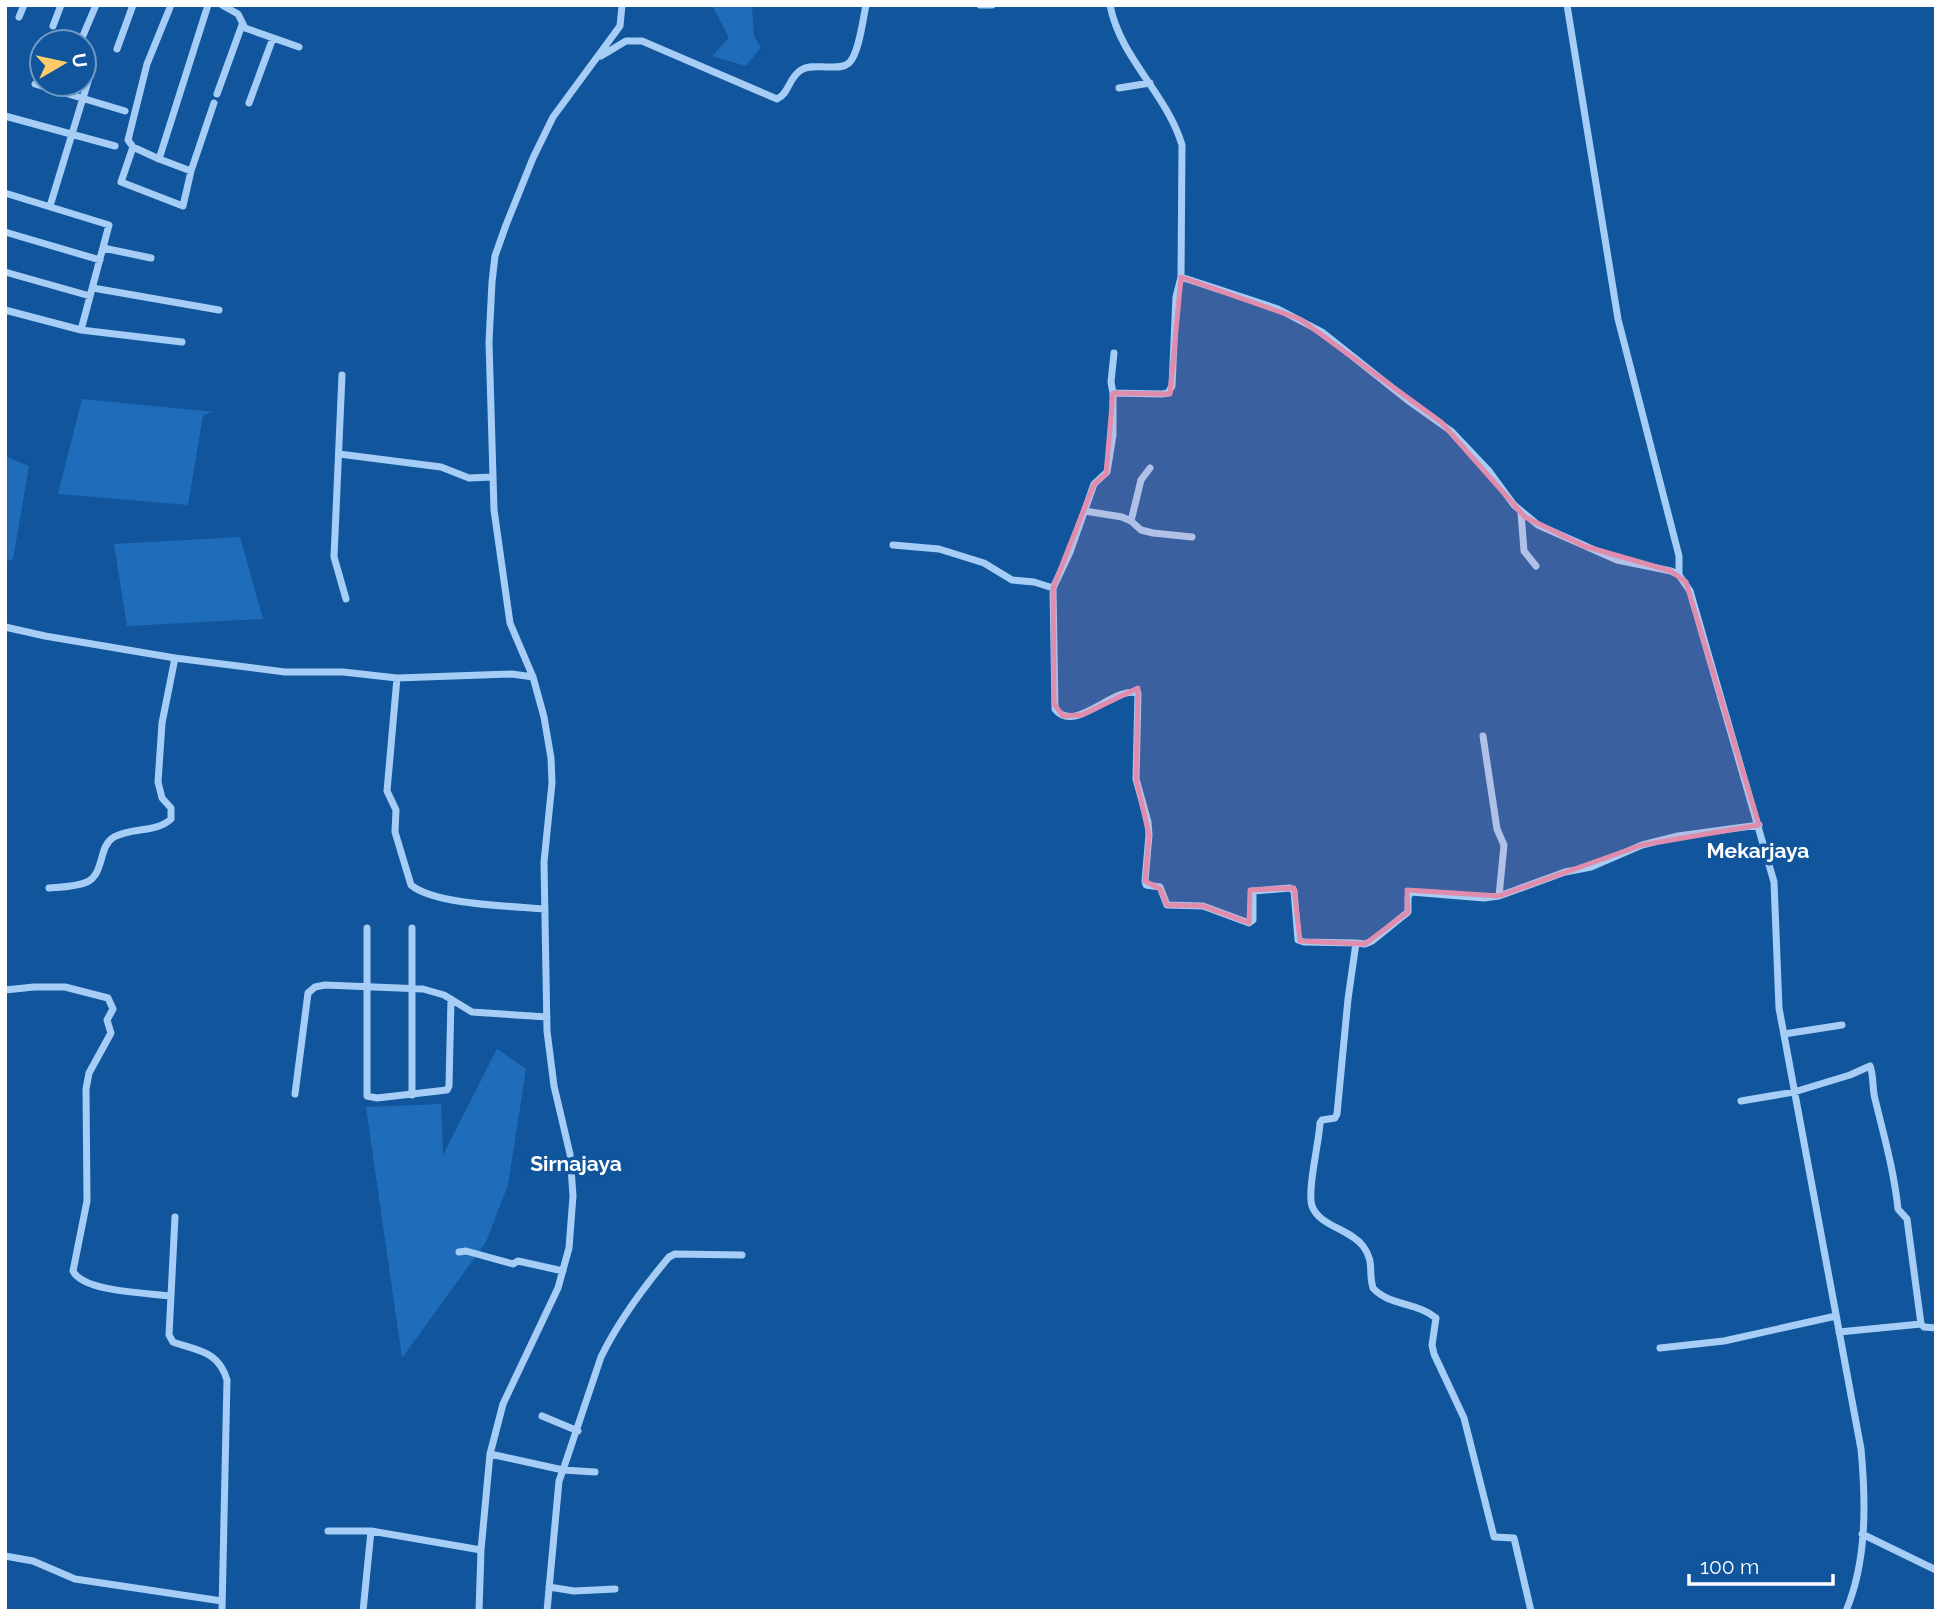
<svg xmlns="http://www.w3.org/2000/svg" width="1941" height="1616" viewBox="0 0 1941 1616" font-family="Raleway,sans-serif">
<style>
.green{fill:#1f6dba}
.lines{fill:none;stroke-linecap:round;stroke-linejoin:round}
.minor{stroke:#a6cdf5;stroke-width:7}
.marked{fill:#e08cad;fill-opacity:0.2;stroke:#e08cad;stroke-width:5;stroke-linejoin:round}
.labels{text-anchor:middle;stroke-width:7;stroke-linejoin:round;paint-order:stroke}
.quarter-label{font-size:21px;font-weight:bold;fill:#fff;stroke:#11559c}
</style>
<rect width="100%" height="100%" fill="#11559c"/>
<path class="green" d="M712,5H749L752,7L754,36L761,47L746,66L712,56L729,38Z
M82,399L214,412L203,415L188,505L58,494Z
M5,456L29,466L13,559L5,562Z
M240,537L263,619L127,626L114,544Z
M497,1049L526,1069L508,1185L486,1242L402,1358L366,1107L441,1104L443,1155Z"/>
<g class="lines">
<path class="minor" d="M171,5L147,64L128,140L133,147L159,159L208,5
M222,5L238,14L245,28L299,47
M980,5H992
M1110,5C1120,58 1167,94 1182,145L1181,277L1278,309L1322,332L1410,402L1451,431L1489,471L1514,505L1538,525L1617,560L1671,571L1679,575L1690,591L1774,882L1779,1008L1861,1449C1866,1502 1867,1561 1846,1611
M1567,5L1618,319L1679,556V575
M19,17L24,5
M53,26L61,5
M82,38L96,5
M117,49L133,5
M601,56L626,41H642L777,99C789,94 789,77 801,70C809,65 818,67 828,67C835,67 843,68 849,63C859,54 863,19 866,5
M35,84L125,111
M1119,88L1150,83
M217,94L242,25
M249,103L273,38
M5,116L115,146
M133,147L121,182L183,206L191,171
M159,159L191,171L214,103
M5,193L109,225L81,330
M50,206L90,75
M5,232L100,260
M103,248L151,258
M5,272L90,296
M1181,277L1176,297L1172,386L1168,393L1162,394L1113,393V435L1107,472L1094,484L1070,552L1053,588L1055,709C1075,735 1114,685 1138,693L1136,779L1148,822L1149,835L1145,881L1146,885L1160,887L1167,905L1203,906L1249,923L1253,920V891L1290,888L1294,891L1298,940L1304,942L1356,943
M93,288L219,310
M5,310L81,330L182,342
M342,375L334,557L346,599
M1113,393L1111,382L1114,353
M339,454L441,467L469,478L492,477
M1085,511L1122,517L1131,521L1141,530L1153,533L1192,537
M1521,513L1524,551L1536,566
M1131,521L1141,480L1150,468
M893,545L939,549L984,563L1012,580L1034,582L1053,588
M5,627L45,636L175,658L285,672H343L397,678L512,674L533,677
M397,678L387,791L396,810L395,832L411,885C435,905 512,906 545,909
M1483,736L1497,829L1504,845L1499,896
M49,888C61,887 76,887 87,882C105,873 98,846 114,837C132,827 156,833 171,819V808L162,798L158,782L162,723L175,658
M367,928V1096L377,1098L447,1090L449,1086L451,999
M412,928V1095
M5,990L34,987H65L108,998L113,1009L107,1020L111,1033L89,1073L86,1089L87,1201L73,1271C83,1292 148,1293 171,1296
M1784,1034L1842,1025
M295,1094L308,993L315,987L325,985L423,989L444,995L472,1012L547,1017
M1741,1101L1794,1092L1850,1075L1870,1066C1874,1076 1872,1088 1875,1099C1884,1136 1894,1171 1898,1209L1907,1219L1921,1324L1924,1327L1936,1328
M175,1217L169,1335L173,1342C198,1351 219,1351 227,1380L222,1611
M459,1252L466,1251L513,1264L518,1261L563,1271
M1839,1332L1921,1324
M1660,1348L1724,1341L1836,1316
M542,1416L578,1431
M490,1454L563,1470L601,1357C619,1320 643,1288 669,1257L675,1254L742,1255
M328,1531H371L481,1550
M1862,1534L1936,1570
M5,1556L33,1561L75,1579L222,1601
M549,1587L574,1591L615,1589
M363,1611L371,1531
M479,1611L481,1550L490,1454L503,1404L558,1288L569,1248L573,1196L570,1154L554,1086L547,1031L544,862L552,783L551,758L544,717L533,677L510,623L494,510L489,342L492,282L495,256L506,225L533,158L553,117L620,26L622,5
M547,1611L559,1481L563,1470L595,1472
M1531,1611L1514,1538L1494,1537L1464,1418L1434,1354L1432,1345L1436,1318C1417,1302 1389,1306 1373,1288C1368,1272 1375,1262 1363,1246C1350,1229 1319,1226 1312,1206C1307,1190 1319,1143 1320,1123L1322,1120L1335,1118L1337,1114L1348,999L1356,943L1365,944L1372,941L1408,912V897L1411,892L1484,898L1499,896L1565,872L1591,867L1642,845L1678,836L1759,825"/>
</g>
<path class="marked" d="M1181,277L1300,319L1441,422L1525,517L1584,546L1671,571L1686,582L1759,825L1642,845L1499,896L1407,890L1408,912L1365,944L1300,941L1294,888L1250,890L1249,923L1203,906L1167,905L1160,889L1145,881L1149,835L1136,779L1138,688L1082,715L1063,716L1054,704L1053,588L1094,484L1106,474L1113,393L1170,394Z"/>
<g class="labels">
<g class="quarter-label">
<text x="1758" y="858">Mekarjaya</text>
<text x="576" y="1171">Sirnajaya</text>
</g>
</g>
<rect width="1941" height="1616" fill="none" stroke="#ffffff" stroke-width="14"/>
<g transform="translate(63 63) rotate(81)"><circle r="33" fill="#11559c" stroke="#7099c4" stroke-width="2"/>
<path d="M0-5L12 26L0 18L-12 26Z" fill="#ffcc69"/>
<text y="-10" font-size="19" font-weight="bold" text-anchor="middle" fill="#ffffff">U</text>
</g>
<path d="M1689 1574v10h144v-10" fill="none" stroke="#ffffff" stroke-width="3.5"/>
<text x="1700" y="1574" font-size="21" fill="#ffffff" stroke="#11559c" stroke-width="5" paint-order="stroke">100 m</text>
</svg>
